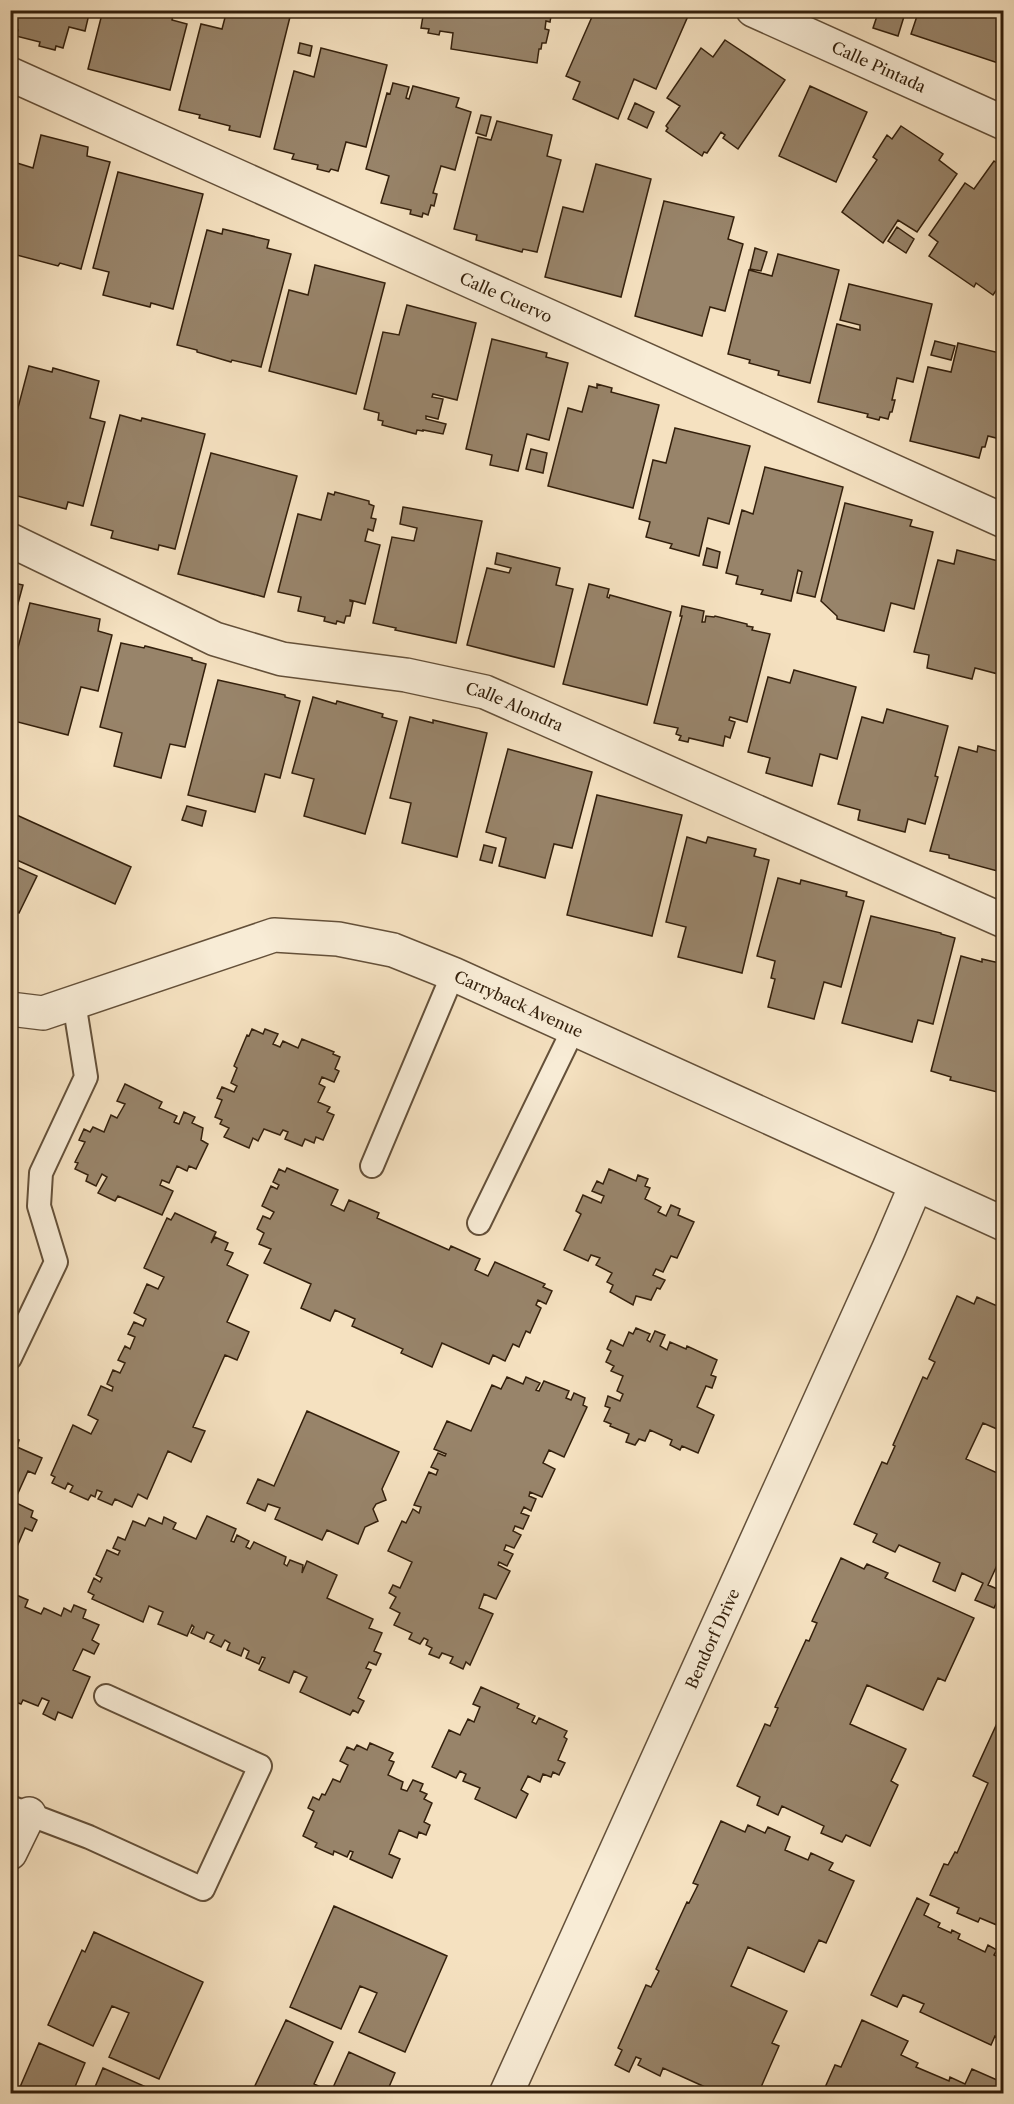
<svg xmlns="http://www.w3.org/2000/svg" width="1014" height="2104" viewBox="0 0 1014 2104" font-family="'Libre Caslon Text',serif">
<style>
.building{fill:#98846a;stroke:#34200c;stroke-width:1.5}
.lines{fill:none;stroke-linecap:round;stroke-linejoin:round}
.service-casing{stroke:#645039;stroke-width:26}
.minor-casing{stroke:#645039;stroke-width:36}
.service{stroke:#f8ecd6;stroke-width:22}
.minor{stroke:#f8ecd6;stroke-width:33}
.labels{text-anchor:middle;stroke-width:4.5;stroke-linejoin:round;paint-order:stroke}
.street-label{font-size:16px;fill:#34200c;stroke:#f8ecd6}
</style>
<rect width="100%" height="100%" fill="#f5e1c0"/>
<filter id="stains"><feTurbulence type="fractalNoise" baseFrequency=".00333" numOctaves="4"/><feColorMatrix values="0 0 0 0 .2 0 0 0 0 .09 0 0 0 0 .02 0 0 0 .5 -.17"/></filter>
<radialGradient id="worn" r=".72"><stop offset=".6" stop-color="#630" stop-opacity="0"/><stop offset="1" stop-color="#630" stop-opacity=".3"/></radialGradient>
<path class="building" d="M10,10H90L85,31L69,27L63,48L56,46L55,50L39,46L40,42L16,36L18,30L10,27Z
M103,10H174L172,20L187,24L170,90L88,69Z
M227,10H272L290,17L260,137L229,130L230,126L199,118L200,115L179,110L201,24L222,29Z
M424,10H552L550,22L546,21L545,29L549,30L546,43H542L541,49H539L537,63L451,49L453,33L440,31L439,35L428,33L429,29L421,28Z
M595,10H676L688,16L656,89L634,79L618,119L573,99L580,82L566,76Z
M879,10H906L898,36L873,28Z
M919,10H1004V65L911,34Z
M725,40L785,80L738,149L723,138L725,135L721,132L707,153L704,152L702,156L666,131L668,128L666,126L680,106L667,98L701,48L713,57Z
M300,43L312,46L310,56L298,53Z
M321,48L387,65L366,147L346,142L338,171L331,169L329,172L317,169L318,165L292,159L294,154L274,149L294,71L314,77Z
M393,83L409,87L406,98L409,99L413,86L459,98L456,107L471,112L455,170L441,166L433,193L437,194L434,206L431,205L428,215L423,213L422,217L410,214L411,210L381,203L389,176L366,169L387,93L390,94Z
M810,86L867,112L836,182L779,156Z
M635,103L654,112L647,128L628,119Z
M481,115L491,117L486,136L476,133Z
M497,121L552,135L547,156L561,160L537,252L523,249L522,252L476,240L477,235L454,229L478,137L491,140Z
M10,123L16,124L10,147Z
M901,126L943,154L939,160L957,174L917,232L898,220L883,243L842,212L877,160L873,157L887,135L892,139Z
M41,135L88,147L87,156L110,162L81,269L60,263L58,266L13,254L16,245L10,244V189L17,163L33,168Z
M994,161L1004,168V279L993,295L976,283L974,287L929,256L938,242L929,235L965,183L974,189Z
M596,164L651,179L621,297L545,277L563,207L583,212Z
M118,172L203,194L173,309L151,303L150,307L103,295L109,272L93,268Z
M664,201L734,217L728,239L743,244L725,311L710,307L702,336L635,316Z
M897,227L914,239L906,253L888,241Z
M223,229L269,240L267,248L291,254L261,367L232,360L231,362L197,352V350L177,345L207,230L222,234Z
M755,248L767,252L761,271L750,269Z
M778,254L839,270L810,383L778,375L779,371L749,363L750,360L728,354L749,270L772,276Z
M315,265L385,283L356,394L269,371L289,290L308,295Z
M849,284L932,304L913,382L897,378L892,400H895L892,412H890L888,419L880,417L879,420L867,417L868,414L818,402L837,324L860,330V325L840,320Z
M407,305L476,323L457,400L433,394L432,397L443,399L438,419L426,416V419L446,424L443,434L423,430V431L417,430L416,434L382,425L383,421L378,420L379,413L364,409L383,332L399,335Z
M492,339L547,353L546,357L568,363L549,440L527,434L518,471L490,465L492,455L466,449Z
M935,341L955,346L951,360L931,355Z
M958,343L1004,354V424L1000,439L988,436L985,447H982L979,458L910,441L928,367L951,372Z
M29,366L52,372L53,368L99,381L90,418L105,422L83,506L68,502L66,509L10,494V438Z
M10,377L17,395L10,409Z
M597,384L612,388L611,392L659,405L633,508L548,486L568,408L582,412L589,386L597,388Z
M120,415L141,421L142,418L205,434L175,549L159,545L158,550L111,538L113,531L91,525Z
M675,428L750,446L729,524L708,518L699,556L670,548L672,544L646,537L650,522L639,519L653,460L666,463Z
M531,449L547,453L543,473L526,469Z
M211,453L297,476L264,597L178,574Z
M765,467L843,487L815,597L797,593L802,572L798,570L791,601L761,594L763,590L736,584L738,576L726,573L742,510L753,514Z
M335,492L369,501V504L374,506L371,518L376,519L373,531L368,529L365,541L380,545L365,604L350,600V601L353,602L350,616H346L344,623L337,621L336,624L324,621L325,617L298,611L301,597L278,592L298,514L321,520L328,493L334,495Z
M845,503L912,520L910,526L933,532L914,609L891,603L884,631L837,619V616L821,601Z
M403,507L482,521L456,643L395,630L396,628L373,623L392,537L414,541L417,528L400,524Z
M707,548L720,552L717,568L703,565Z
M957,550L1002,562L999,576L1004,577V654L998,674L975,668L972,679L927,668L929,655L914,652L938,560L954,564Z
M497,553L560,568L556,585L573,589L554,667L467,645L487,568L509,573L511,568L495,564Z
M10,582L23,585L10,633Z
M589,584L609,589L607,597L609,598L610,595L671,612L647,705L563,684Z
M30,603L100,619L98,631L112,635L98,691L81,687L68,735L10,720V677Z
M682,606L704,611L702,622H705L706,616L714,617L715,616L747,624V626L753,627L752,630L770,634L747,722L730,717L729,720L735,722L730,738L725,736L723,746L689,738L688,742L679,740L681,736L676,734L678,728L654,723L682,616H680Z
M121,643L144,648L145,646L192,658V660L206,664L185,747L170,744L161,778L114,766L122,733L100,727Z
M794,670L856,687L837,759L820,754L812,786L766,773L770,758L748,752L768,677L790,683Z
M218,680L285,695V697L300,701L280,778L265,774L255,812L188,795Z
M313,697L336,704L337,701L383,714L382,717L397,721L365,834L304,816L314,779L292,773Z
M887,709L948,726L935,776L938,777L925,824L908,819L905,832L858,820L860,810L838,804L862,717L883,723Z
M410,717L433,723V720L487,733L457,857L402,843L411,803L390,798Z
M978,746L1004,753V870L1001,872L949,858V855L930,851L959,747L977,752Z
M508,749L592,772L572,848L554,844L545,878L499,866L506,838L486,832Z
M597,795L682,815L652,936L567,915Z
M187,806L206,811L202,826L182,820Z
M10,812L131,867L115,904L10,857Z
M687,837L706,843L708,837L756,849L754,856L769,860L742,973L678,957L686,927L666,922Z
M484,845L496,848L492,863L480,860Z
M10,864L37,876L19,913L10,908Z
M778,878L800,884L801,880L847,892L846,896L864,901L841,987L824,982L814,1019L768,1007L775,979L771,978L775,961L757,956Z
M871,916L941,933V934L955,938L933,1024L918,1020L912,1042L842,1023Z
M961,956L982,962V959L1004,964V1090L1001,1093L950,1080L951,1077L931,1071Z
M252,1029L263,1034L265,1029L278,1034L273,1044L280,1047L283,1041L298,1048L302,1039L334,1052L333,1054L340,1057L335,1069L339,1071L334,1082L322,1077L319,1084L325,1087L318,1102L330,1107L327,1112L334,1115L323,1140L316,1137L314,1143L305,1139L302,1146L285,1139L288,1132L283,1130L280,1135L264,1129L258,1141L253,1138L249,1148L224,1137L229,1128L220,1124L222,1120L215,1117L222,1100L217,1098L222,1087L234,1092L237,1086L231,1083L237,1068L234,1066L247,1035L249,1036Z
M125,1084L162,1102L159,1108L177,1116L174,1122L179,1124L184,1112L195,1117L192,1123L203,1128L201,1140L208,1144L196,1169L189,1166L187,1171L177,1166L169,1183L162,1180L160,1185L173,1191L162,1215L118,1196L115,1201L98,1193L107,1177L102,1174L96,1186L86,1181L88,1175L75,1169L78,1163L75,1162L85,1142L79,1140L84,1129L90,1132L93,1127L104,1132L111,1115L117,1118L125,1104L117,1101Z
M287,1168L338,1190L331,1205L344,1211L349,1200L379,1213L377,1218L449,1250L451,1246L480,1259L475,1270L488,1276L495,1262L545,1284L543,1287L552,1291L546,1304L538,1300L536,1305L541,1308L530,1333L526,1331L519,1347L513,1344L505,1361L493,1355L489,1364L442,1343L432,1367L401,1353L403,1349L352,1326L355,1319L335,1310L330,1321L301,1308L311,1284L264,1263L271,1249L259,1244L264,1233L257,1229L263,1216L270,1219L274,1212L262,1206L271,1186L277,1189L279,1185L273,1182L279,1169L285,1172Z
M609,1169L636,1181L638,1175L648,1179L645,1186L650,1188L645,1199L661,1207L658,1212L666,1216L671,1205L680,1209L678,1215L694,1222L677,1258L671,1256L663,1272L656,1269L653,1275L665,1280L660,1289L657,1288L651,1300L636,1296L633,1305L610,1292L613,1285L607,1282L612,1273L596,1265L600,1258L591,1255L588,1261L564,1250L581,1214L576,1211L583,1195L601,1203L604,1196L592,1191L597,1181L603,1184Z
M175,1213L216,1232L211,1243L215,1237L228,1243L225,1250L233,1253L227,1265L248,1275L227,1322L249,1332L237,1360L225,1355L193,1427L205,1431L191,1462L168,1451L147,1499L138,1494L132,1507L115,1499L112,1505L98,1499L102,1492L97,1490L95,1497L91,1495L88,1500L70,1492L73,1486L68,1483L65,1489L52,1483L55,1477L51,1475L73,1425L91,1434L98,1420L88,1415L101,1386L112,1391L113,1387L107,1384L113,1370L120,1373L125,1363L118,1360L125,1346L130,1349L135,1337L128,1334L134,1322L143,1326L146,1319L134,1313L147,1284L158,1289L164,1277L144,1268L167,1218L171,1220Z
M957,1296L974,1304L977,1297L1004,1309V1432L983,1423L966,1459L1004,1476V1550L988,1585L1002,1591L994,1608L975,1600L983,1583L962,1573L955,1591L933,1581L940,1563L899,1545L895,1552L873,1542L877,1534L854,1524L882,1462L887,1464L895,1446L893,1445L923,1377L927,1379L935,1362L929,1359Z
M636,1328L650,1334L647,1340L650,1342L655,1331L665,1335L660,1346L667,1350L670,1342L686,1349L687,1346L717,1360L711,1375L716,1377L712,1388L706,1386L697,1407L714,1415L698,1453L682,1446L680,1450L670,1445L672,1440L650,1430L645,1441L639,1439L635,1445L626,1442L629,1434L610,1426L611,1424L604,1421L610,1408L605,1406L608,1396L620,1401L623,1394L617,1391L623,1376L611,1371L614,1366L606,1362L611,1351L607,1349L611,1340L623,1346L629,1332L633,1334Z
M507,1377L523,1384L526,1377L540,1383L536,1390L539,1391L544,1381L569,1391L566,1398L571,1400L574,1393L585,1398L583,1405L587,1407L564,1457L549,1450L543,1463L555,1469L542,1497L530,1492L529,1496L536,1499L531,1511L524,1507L521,1513L529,1516L523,1529L515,1526L513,1531L521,1535L514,1548L506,1545L504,1550L513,1554L507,1566L499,1562L498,1565L510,1571L496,1599L484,1594L479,1608L493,1614L470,1665L466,1662L463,1669L450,1663L453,1657L442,1653L439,1658L429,1654L432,1648L426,1645L428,1640L424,1638L420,1644L409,1639L412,1633L394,1625L400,1613L390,1608L396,1597L389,1593L393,1585L400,1588L412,1562L388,1551L402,1521L406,1523L413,1509L419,1513L421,1507L414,1505L429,1472L436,1475L438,1470L431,1467L438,1453L445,1456L446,1454L434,1449L447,1421L471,1431L492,1385L501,1389Z
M307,1411L399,1452L382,1489L386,1500L376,1504L373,1509L378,1521L365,1527L358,1544L327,1530L322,1540L275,1519L280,1508L268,1504L265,1511L247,1503L258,1479L274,1486Z
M10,1436L19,1440L17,1447L42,1458L35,1474L28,1471L14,1502L33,1511L31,1517L37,1520L32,1531L25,1528L16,1549L12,1547L10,1550Z
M207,1516L236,1529L231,1541L234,1542L237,1535L249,1541L246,1547L250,1549L254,1542L286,1557L284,1564L287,1566L290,1560L303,1565L302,1573L307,1561L337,1575L327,1598L373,1619L369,1628L382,1633L374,1651L381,1654L376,1665L369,1662L366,1668L371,1670L358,1698L364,1701L358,1713L353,1710L350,1715L300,1692L307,1677L294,1671L289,1683L259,1670L265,1658L262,1657L259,1664L246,1658L249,1651L244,1648L241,1656L227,1650L230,1643L225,1640L221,1647L210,1642L214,1635L207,1632L204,1639L191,1633L194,1627L192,1625L187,1636L158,1624L163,1612L149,1606L143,1622L92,1599L94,1595L88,1592L94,1578L100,1582L102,1578L96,1575L107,1550L118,1555L120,1551L113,1548L118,1537L125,1540L133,1521L145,1526L149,1518L162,1524L164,1517L176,1523L173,1529L196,1539Z
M841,1558L864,1569L867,1564L888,1573L885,1578L974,1618L945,1681L938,1678L923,1710L867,1685L850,1724L906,1749L891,1781L898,1785L870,1846L846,1835L842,1842L821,1833L824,1826L782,1806L778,1815L757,1805L760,1797L737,1786L765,1724L770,1726L778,1708L775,1707L806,1640L809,1641L817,1623L812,1621Z
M14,1594L28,1600L25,1607L41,1614L44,1608L61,1616L64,1608L71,1612L74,1605L86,1610L83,1618L99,1625L92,1640L99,1644L94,1654L83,1649L73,1670L90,1677L72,1718L58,1712L55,1720L43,1714L49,1701L42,1698L38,1706L23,1700L21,1704L10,1700V1601Z
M481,1687L519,1704L517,1708L535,1716L532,1722L536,1724L539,1718L567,1731L564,1737L567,1739L558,1760L565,1763L559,1775L553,1772L551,1777L543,1774L540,1782L528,1776L521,1790L528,1794L516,1818L475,1799L480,1788L463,1781L466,1774L460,1771L456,1778L432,1767L449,1730L460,1735L468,1719L474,1722L480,1707L473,1704Z
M1004,1708V1928L980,1918L978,1922L957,1913L959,1908L930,1895L944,1864L948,1865L955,1852L957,1853L988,1783L973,1776Z
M370,1743L393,1753L389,1760L394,1762L388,1775L403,1782L401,1789L407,1791L413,1780L423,1784L420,1791L427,1794L424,1799L432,1803L424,1822L430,1825L426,1835L419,1832L417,1838L399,1830L389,1854L400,1859L392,1878L350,1859L353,1852L350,1851L347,1857L334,1851L333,1855L315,1847L317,1843L303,1836L314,1811L308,1808L313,1797L319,1800L322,1794L325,1795L333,1779L340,1782L348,1765L340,1761L347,1747L354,1750L357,1745L367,1750Z
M721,1821L745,1832L748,1825L765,1833L768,1827L790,1837L785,1850L808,1860L811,1853L833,1863L829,1870L854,1881L826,1943L819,1940L804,1972L748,1947L731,1986L787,2011L772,2043L779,2046L758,2094H702L705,2087L663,2068L660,2076L638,2065L641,2059L636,2057L629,2072L615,2065L622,2050L618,2048L646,1985L651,1987L659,1971L656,1969L687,1902L689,1903L698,1885L693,1883Z
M917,1898L929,1904L924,1915L940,1923L938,1927L951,1933L952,1930L960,1934L958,1939L985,1952L988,1945L997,1950L994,1955L1004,1960V2040L995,2036L991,2045L920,2012L924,2004L903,1995L897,2007L871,1995Z
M334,1906L447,1956L405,2052L359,2032L377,1993L360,1986L341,2029L290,2007Z
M94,1932L203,1982L159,2079L109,2057L129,2013L112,2006L93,2046L48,2025L82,1950L85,1952Z
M286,2020L333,2042L314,2084L331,2092L349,2052L395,2073L386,2094H251Z
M862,2020L908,2041L901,2055L918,2063L916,2067L949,2081L950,2077L965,2084L972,2069L1004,2083V2094L823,2092L835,2065L841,2067Z
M39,2043L85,2063L72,2094H17Z
M103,2068L153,2090L151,2094H92Z"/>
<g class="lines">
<g class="service-casing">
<path id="service" d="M372,1166L453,974
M479,1223L573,1030
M10,1358L56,1262L39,1206L41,1173L86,1077L74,1002
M10,1807L89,1837L203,1889L260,1766L106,1696"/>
</g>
<g class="minor-casing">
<g id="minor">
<path id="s1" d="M753,10L1004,123"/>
<path id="s2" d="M10,74L1004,521"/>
<path id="s3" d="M10,540L215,639L282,659L406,675L485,692L1004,921"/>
<path id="s4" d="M10,1009L43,1013L274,935L338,939L393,950L453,974L1004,1224"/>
<path d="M10,1853L29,1814"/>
<path id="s5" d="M506,2094L889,1248L916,1185"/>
</g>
</g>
<use href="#service" class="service"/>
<use href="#minor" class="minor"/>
</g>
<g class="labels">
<g class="street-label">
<text dy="6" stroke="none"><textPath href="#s1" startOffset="138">Calle Pintada</textPath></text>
<text dy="6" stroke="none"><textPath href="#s2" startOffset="544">Calle Cuervo</textPath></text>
<text dy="6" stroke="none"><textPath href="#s3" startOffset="536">Calle Alondra</textPath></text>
<text dy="6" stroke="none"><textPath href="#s4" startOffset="534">Carryback Avenue</textPath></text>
<text dy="6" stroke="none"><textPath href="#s5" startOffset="500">Bendorf Drive</textPath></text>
</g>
</g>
<rect width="1014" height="2104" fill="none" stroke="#f5e1c0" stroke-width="36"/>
<rect x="12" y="12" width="990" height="2080" fill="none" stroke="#34200c" stroke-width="3"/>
<rect x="18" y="18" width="978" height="2068" fill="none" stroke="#34200c" stroke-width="1.5"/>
<rect width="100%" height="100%" filter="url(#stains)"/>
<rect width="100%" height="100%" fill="url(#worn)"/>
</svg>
